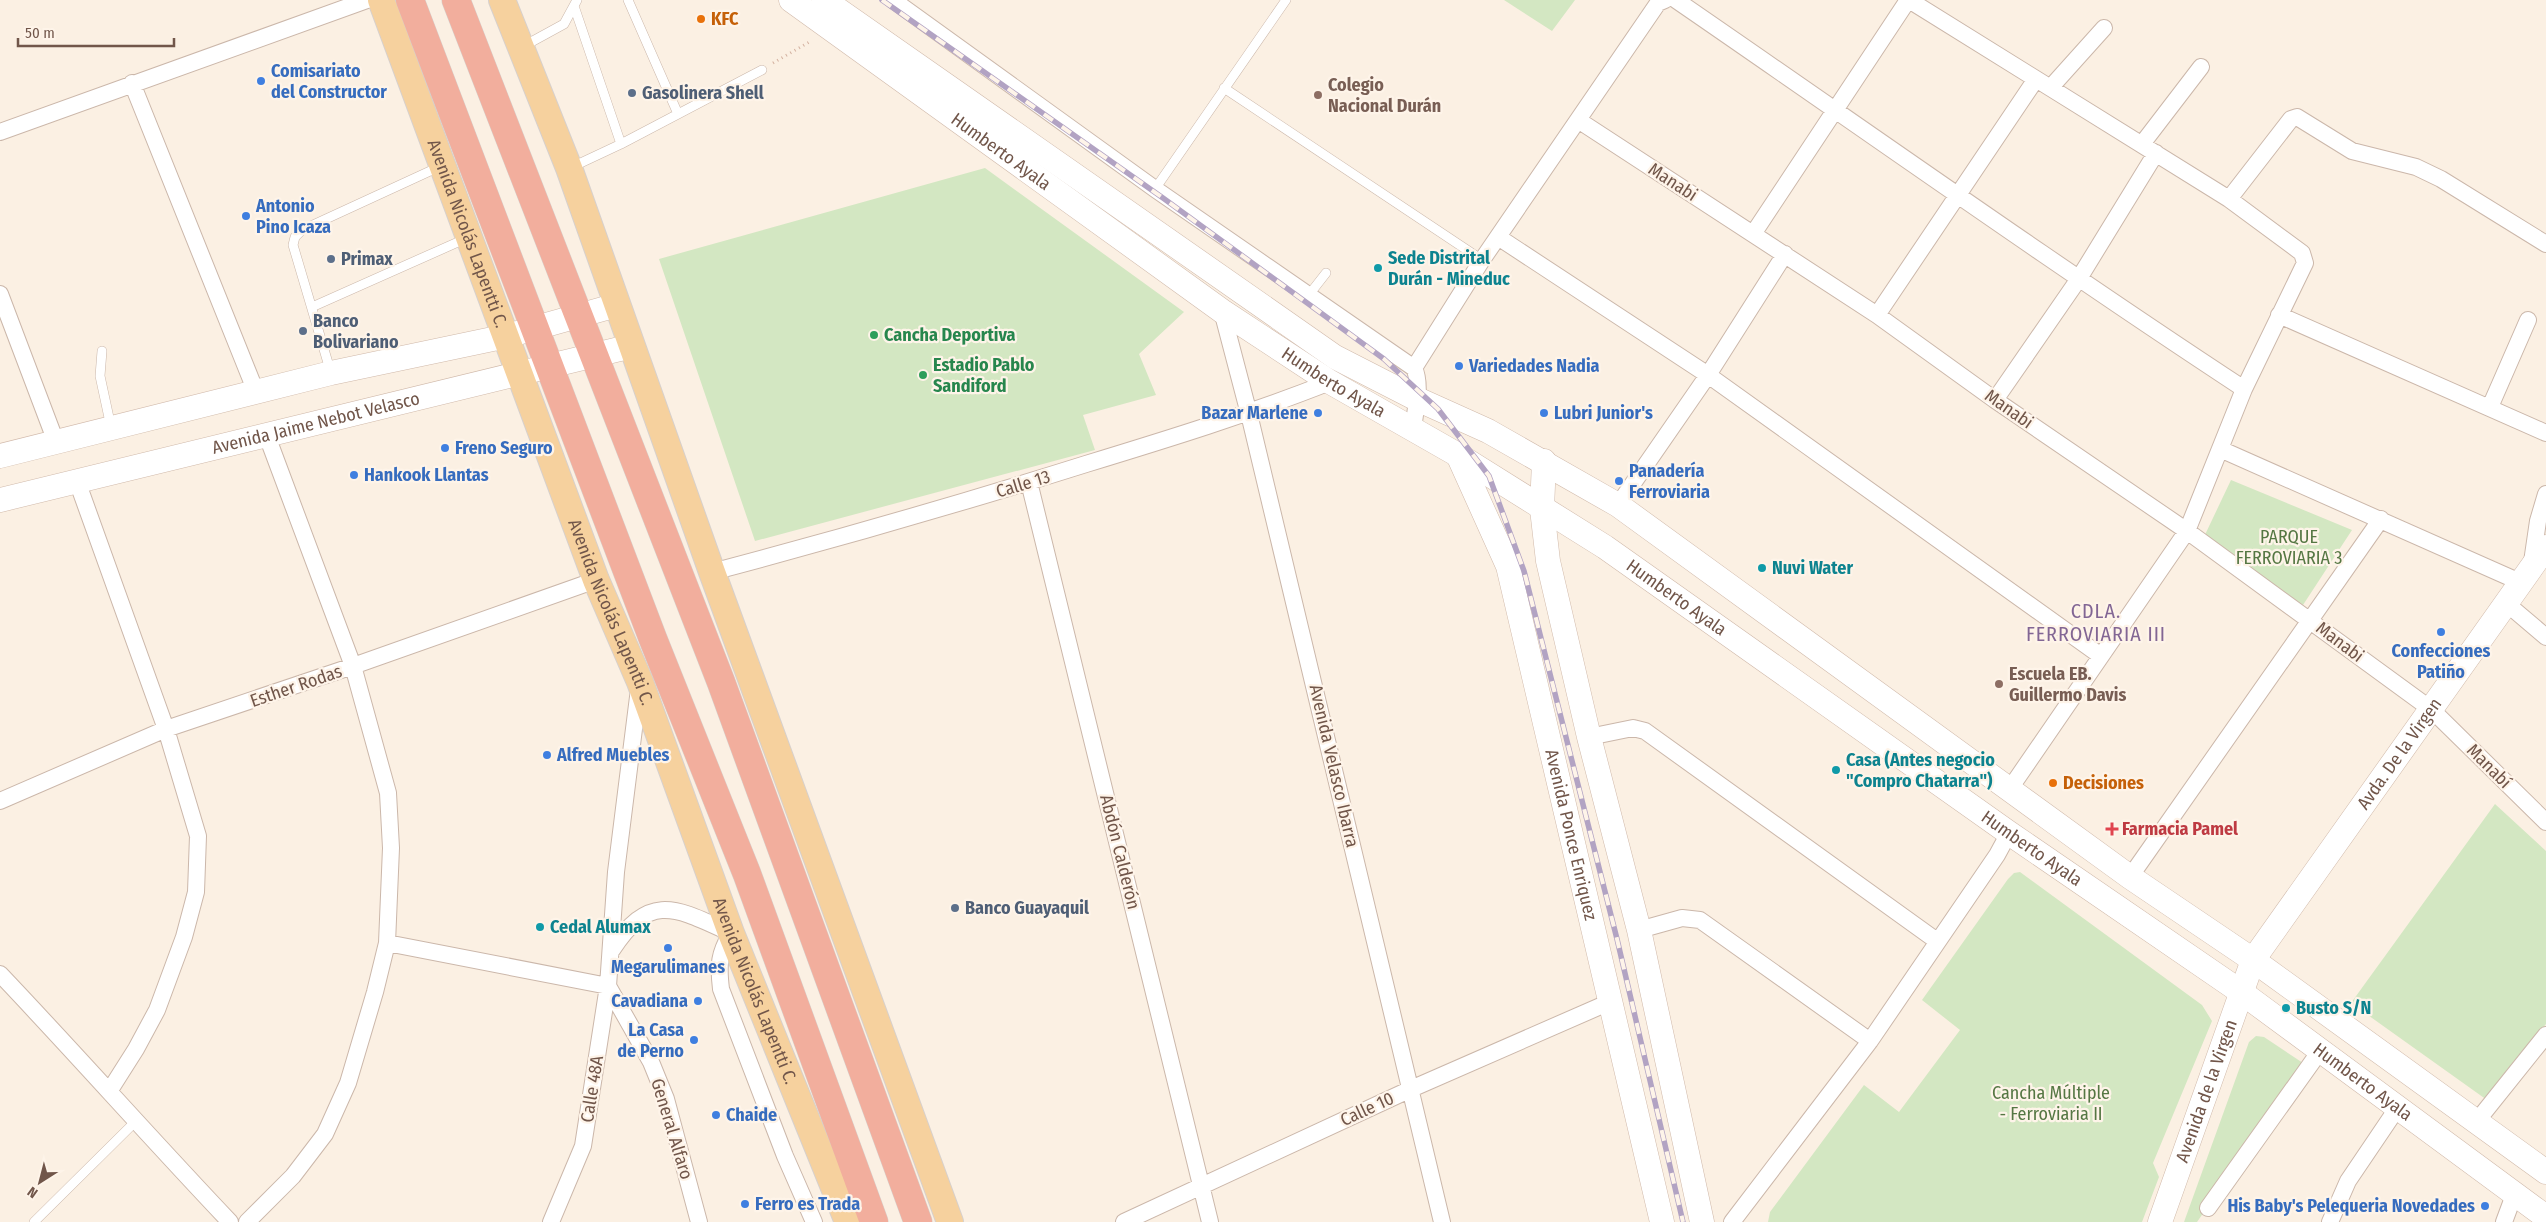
<svg xmlns="http://www.w3.org/2000/svg" width="2546" height="1222" viewBox="0 0 2546 1222" font-family="'Fira Sans Condensed',sans-serif">
<style>
.green{fill:#d3e7c2}
.lines{fill:none;stroke-linecap:round;stroke-linejoin:round}
.lane-casing{stroke:#cbb7aa;stroke-width:10}
.street-casing{stroke:#cbb7aa;stroke-width:18}
.secondary-casing{stroke:#d0b9aa;stroke-width:25}
.primary-casing{stroke:#d7d0cc;stroke-width:28}
.highway-casing{stroke:#d7d0cc;stroke-width:29}
.path{stroke:#d3b1a0;stroke-width:3;stroke-dasharray:1 4;stroke-linecap:butt}
.lane{stroke:#fff;stroke-width:9}
.street{stroke:#fff;stroke-width:16}
.secondary{stroke:#fff;stroke-width:24}
.primary{stroke:#f6d19e;stroke-width:26}
.highway{stroke:#f2ae9d;stroke-width:28}
.rail-casing{stroke:#b2a3c3;stroke-width:5.5}
.rail{stroke:#fef4e9;stroke-width:4;stroke-dasharray:11;stroke-linecap:butt}
.food-dot{fill:#e8710a;stroke:#fef4e9;stroke-width:2}
.shop-dot{fill:#3f7fe0;stroke:#fef4e9;stroke-width:2}
.service-dot{fill:#5c6f8a;stroke:#fef4e9;stroke-width:2}
.education-dot{fill:#8d6e63;stroke:#fef4e9;stroke-width:2}
.culture-dot{fill:#0f9aa8;stroke:#fef4e9;stroke-width:2}
.leisure-dot{fill:#2e9e5b;stroke:#fef4e9;stroke-width:2}
.health-dot{fill:#e0444e;stroke:#fef4e9;stroke-width:2}
.labels{text-anchor:middle;stroke-width:4.5;stroke-linejoin:round;paint-order:stroke}
.food-label{font-size:18px;font-weight:bold;fill:#c56008;stroke:#fef4e9;text-anchor:start}
.shop-label{font-size:18px;font-weight:bold;fill:#366cbe;stroke:#fef4e9;text-anchor:start}
.education-label{font-size:18px;font-weight:bold;fill:#785e54;stroke:#fef4e9;text-anchor:start}
.service-label{font-size:18px;font-weight:bold;fill:#4e5e75;stroke:#fef4e9;text-anchor:start}
.street-label{font-size:18px;fill:#71564a;stroke:#fef4e9}
.culture-label{font-size:18px;font-weight:bold;fill:#0d838f;stroke:#fef4e9;text-anchor:start}
.leisure-label{font-size:18px;font-weight:bold;fill:#27864d;stroke:#fef4e9;text-anchor:start}
.park-label{font-size:18px;fill:#557743;stroke:#fef4e9}
.health-label{font-size:18px;font-weight:bold;fill:#be3a42;stroke:#fef4e9;text-anchor:start}
.quarter-label{font-size:20px;letter-spacing:1px;fill:#826694;stroke:#fef4e9}
</style>
<rect width="100%" height="100%" fill="#fbf0e3"/>
<path class="green" d="M1504,0H1575L1552,31Z
M985,168L1184,312L1139,354L1156,395L1083,415L1095,450L755,541L659,259Z
M2231,480L2352,530L2303,605L2203,539Z
M2495,804L2546,851V1024L2487,1100L2351,1003Z
M2020,872L2202,1005L2212,1021L2153,1163L2159,1177L2142,1222H1768L1770,1212L1864,1085L1899,1112L1960,1030L1922,1000L2008,879L2014,873Z
M2256,1036L2264,1037L2306,1065L2197,1222H2184L2249,1042Z"/>
<g class="lines">
<g class="lane-casing">
<path id="lane" d="M628,0L678,114
M574,6L621,144
M522,47L564,24L577,0
M1224,88L1482,260
M572,167L621,144L762,70
M1155,189L1286,0
M1308,296L1326,273
M312,307L467,238
M102,351L100,376L111,427
M331,373L293,245L295,237L302,230L441,166
M34,1222L135,1122"/>
</g>
<g class="street-casing">
<path id="street" d="M893,0L1155,189L1414,368C1422,385 1415,411 1413,429
M1676,0C1865,130 2052,263 2244,389
M1909,0L2229,199L2302,253L2305,263L2244,389L2187,531L2009,790
M132,83L256,392
M2051,87L2104,28
M1578,120L1877,315L1995,400L2187,531L2432,710L2546,822
M0,132L367,0
M2142,144L2201,67
M2229,199L2291,119L2297,117L2352,151L2416,167L2441,179L2546,244
M1753,234L1908,0
M1498,237L1708,375L2101,656
M0,294L56,442
M1222,311L1249,414L1442,1222
M1877,315L2036,79
M2279,315L2546,433
M1414,368L1482,260L1658,3L1665,0
M1995,400L2078,280L2156,153
M2490,407L2528,320
M2220,449L2520,582
M77,481L166,729L198,836L196,892L184,937L157,1010L136,1049L110,1090
M1029,482L1210,1222
M1618,505L1708,375L1785,254
M2532,562L2538,521L2546,494
M712,572C837,539 962,503 1086,464C1168,439 1249,414 1330,382
M2506,603L2546,637
M1589,737L1633,728L1645,731L1937,941
M0,801L166,729L353,666L596,580
M2130,877L2381,519
M1639,930L1682,918L1700,920L1870,1041
M387,943L608,986L651,1062L666,1099L699,1222
M612,950C650,891 676,908 731,933C719,954 718,964 721,989L785,1156L814,1222
M0,974C78,1056 152,1140 230,1222
M2477,1121L2546,1035
M2208,1208L2320,1051
M247,1222L293,1176L325,1134L348,1083L375,992L387,943L391,848L388,793L353,666L267,436
M551,1222L583,1146L608,986L616,872L639,689
M1124,1222L1411,1089L1612,1001
M1732,1222L1870,1041L1997,855L2009,833
M2330,1222L2348,1181L2398,1107
M2504,1222L2514,1195"/>
</g>
<g class="secondary-casing">
<g id="secondary">
<path id="s1" d="M791,0L1222,311L1330,382L1458,455L1605,547L2009,833L2241,992L2546,1217"/>
<path d="M824,0L1335,357L1417,399L1488,431L1618,505L2130,877L2253,960L2546,1172"/>
<path id="s2" d="M1458,455L1508,566L1662,1222"/>
<path d="M0,456L331,373L507,336L617,305"/>
<path d="M1544,461L1542,509L1548,561L1589,737L1639,930L1702,1222"/>
<path id="s3" d="M0,500L632,346"/>
<path id="s4" d="M2160,1222L2253,960L2546,547"/>
</g>
</g>
<g class="primary-casing">
<g id="primary">
<path id="s5" d="M381,0L596,580L640,682L731,933L848,1222"/>
<path d="M502,0L569,168L712,572L950,1222"/>
</g>
</g>
<g class="highway-casing">
<path id="highway" d="M410,0L653,639L747,874L874,1222
M456,0L721,682L918,1222"/>
</g>
<path class="path" d="M773,63L811,41"/>
<use href="#lane" class="lane"/>
<use href="#street" class="street"/>
<use href="#secondary" class="secondary"/>
<use href="#primary" class="primary"/>
<use href="#highway" class="highway"/>
<g class="rail-casing">
<path id="rail" d="M882,0L1163,198L1384,359L1438,409L1489,476L1524,571L1617,939L1683,1222"/>
</g>
<use href="#rail" class="rail"/>
</g>
<g class="food-dot">
<circle cx="701" cy="19" r="5"/>
<circle cx="2053" cy="783" r="5"/>
</g>
<g class="shop-dot">
<circle cx="261" cy="81" r="5"/>
<circle cx="246" cy="216" r="5"/>
<circle cx="1459" cy="366" r="5"/>
<circle cx="1318" cy="413" r="5"/>
<circle cx="1544" cy="413" r="5"/>
<circle cx="445" cy="448" r="5"/>
<circle cx="354" cy="475" r="5"/>
<circle cx="1619" cy="481" r="5"/>
<circle cx="2441" cy="632" r="5"/>
<circle cx="547" cy="755" r="5"/>
<circle cx="668" cy="948" r="5"/>
<circle cx="698" cy="1001" r="5"/>
<circle cx="694" cy="1040" r="5"/>
<circle cx="716" cy="1115" r="5"/>
<circle cx="745" cy="1204" r="5"/>
<circle cx="2485" cy="1206" r="5"/>
</g>
<g class="service-dot">
<circle cx="632" cy="93" r="5"/>
<circle cx="331" cy="259" r="5"/>
<circle cx="303" cy="331" r="5"/>
<circle cx="955" cy="908" r="5"/>
</g>
<g class="education-dot">
<circle cx="1318" cy="95" r="5"/>
<circle cx="1999" cy="684" r="5"/>
</g>
<g class="culture-dot">
<circle cx="1378" cy="268" r="5"/>
<circle cx="1762" cy="568" r="5"/>
<circle cx="1836" cy="770" r="5"/>
<circle cx="540" cy="927" r="5"/>
<circle cx="2286" cy="1008" r="5"/>
</g>
<g class="leisure-dot">
<circle cx="874" cy="335" r="5"/>
<circle cx="923" cy="375" r="5"/>
</g>
<path class="health-dot" d="M2109.5 821.5h5v5h5v5h-5v5h-5v-5h-5v-5h5z"/>
<g class="labels">
<g class="food-label">
<text x="711" y="25">KFC</text>
<text x="2063" y="789">Decisiones</text>
</g>
<g class="shop-label">
<text x="271" y="77">Comisariato<tspan x="271" dy="21">del Constructor</tspan></text>
<text x="256" y="212">Antonio<tspan x="256" dy="21">Pino Icaza</tspan></text>
<text x="1469" y="372">Variedades Nadia</text>
<text x="1308" y="419" text-anchor="end">Bazar Marlene</text>
<text x="1554" y="419">Lubri Junior's</text>
<text x="455" y="454">Freno Seguro</text>
<text x="1629" y="477">Panadería<tspan x="1629" dy="21">Ferroviaria</tspan></text>
<text x="364" y="481">Hankook Llantas</text>
<text x="2441" y="657" text-anchor="middle">Confecciones<tspan x="2441" dy="21">Patiño</tspan></text>
<text x="557" y="761">Alfred Muebles</text>
<text x="668" y="973" text-anchor="middle">Megarulimanes</text>
<text x="688" y="1007" text-anchor="end">Cavadiana</text>
<text x="684" y="1036" text-anchor="end">La Casa<tspan x="684" dy="21">de Perno</tspan></text>
<text x="726" y="1121">Chaide</text>
<text x="755" y="1210">Ferro es Trada</text>
<text x="2475" y="1212" text-anchor="end">His Baby's Pelequeria Novedades</text>
</g>
<g class="education-label">
<text x="1328" y="91">Colegio<tspan x="1328" dy="21">Nacional Durán</tspan></text>
<text x="2009" y="680">Escuela EB.<tspan x="2009" dy="21">Guillermo Davis</tspan></text>
</g>
<g class="service-label">
<text x="642" y="99">Gasolinera Shell</text>
<text x="341" y="265">Primax</text>
<text x="313" y="327">Banco<tspan x="313" dy="21">Bolivariano</tspan></text>
<text x="965" y="914">Banco Guayaquil</text>
</g>
<g class="street-label">
<text dy="6" stroke="none"><textPath href="#s1" startOffset="259">Humberto Ayala</textPath></text>
<text transform="translate(1673 182) rotate(33)" y="6">Manabi</text>
<text dy="6" stroke="none"><textPath href="#s5" startOffset="249">Avenida Nicolás Lapentti C.</textPath></text>
<text dy="6" stroke="none"><textPath href="#s1" startOffset="664">Humberto Ayala</textPath></text>
<text transform="translate(2009 409) rotate(35)" y="6">Manabi</text>
<text dy="6" stroke="none"><textPath href="#s3" startOffset="325">Avenida Jaime Nebot Velasco</textPath></text>
<text transform="translate(1023 484) rotate(-17)" y="6">Calle 13</text>
<text dy="6" stroke="none"><textPath href="#s1" startOffset="1069">Humberto Ayala</textPath></text>
<text dy="6" stroke="none"><textPath href="#s5" startOffset="654">Avenida Nicolás Lapentti C.</textPath></text>
<text transform="translate(2340 642) rotate(37)" y="6">Manabi</text>
<text transform="translate(296 686) rotate(-19)" y="6">Esther Rodas</text>
<text dy="6" stroke="none"><textPath href="#s4" startOffset="531">Avda. De la Virgen</textPath></text>
<text transform="translate(1334 766) rotate(77)" y="6">Avenida Velasco Ibarra</text>
<text transform="translate(2489 766) rotate(45)" y="6">Manabí</text>
<text dy="6" stroke="none"><textPath href="#s2" startOffset="398">Avenida Ponce Enriquez</textPath></text>
<text dy="6" stroke="none"><textPath href="#s1" startOffset="1504">Humberto Ayala</textPath></text>
<text transform="translate(1120 852) rotate(76)" y="6">Abdón Calderón</text>
<text dy="6" stroke="none"><textPath href="#s5" startOffset="1059">Avenida Nicolás Lapentti C.</textPath></text>
<text dy="6" stroke="none"><textPath href="#s1" startOffset="1909">Humberto Ayala</textPath></text>
<text transform="translate(592 1089) rotate(-81)" y="6">Calle 48A</text>
<text dy="6" stroke="none"><textPath href="#s4" startOffset="139">Avenida de la Virgen</textPath></text>
<text transform="translate(1367 1109) rotate(-25)" y="6">Calle 10</text>
<text transform="translate(672 1129) rotate(73)" y="6">General Alfaro</text>
</g>
<g class="culture-label">
<text x="1388" y="264">Sede Distrital<tspan x="1388" dy="21">Durán - Mineduc</tspan></text>
<text x="1772" y="574">Nuvi Water</text>
<text x="1846" y="766">Casa (Antes negocio<tspan x="1846" dy="21">"Compro Chatarra")</tspan></text>
<text x="550" y="933">Cedal Alumax</text>
<text x="2296" y="1014">Busto S/N</text>
</g>
<g class="leisure-label">
<text x="884" y="341">Cancha Deportiva</text>
<text x="933" y="371">Estadio Pablo<tspan x="933" dy="21">Sandiford</tspan></text>
</g>
<g class="park-label">
<text x="2289" y="543">PARQUE<tspan x="2289" dy="21">FERROVIARIA 3</tspan></text>
<text x="2051" y="1099">Cancha Múltiple<tspan x="2051" dy="21">- Ferroviaria II</tspan></text>
</g>
<g class="health-label">
<text x="2122" y="835">Farmacia Pamel</text>
</g>
<g class="quarter-label">
<text x="2096" y="618">CDLA.<tspan x="2096" dy="23">FERROVIARIA III</tspan></text>
</g>
</g>
<g transform="translate(40 1182) rotate(216)" stroke="#fef4e9" stroke-width="4" paint-order="stroke">
<path d="M0-4L9 19L0 12L-9 19Z" fill="#71564a"/>
<text y="-8" font-size="14" font-weight="bold" text-anchor="middle" fill="#71564a">N</text>
</g>
<path d="M18 38v8h156v-8" fill="none" stroke="#71564a" stroke-width="2.5"/>
<text x="25" y="38" font-size="15" fill="#71564a" stroke="#fef4e9" stroke-width="4" paint-order="stroke">50 m</text>
</svg>
